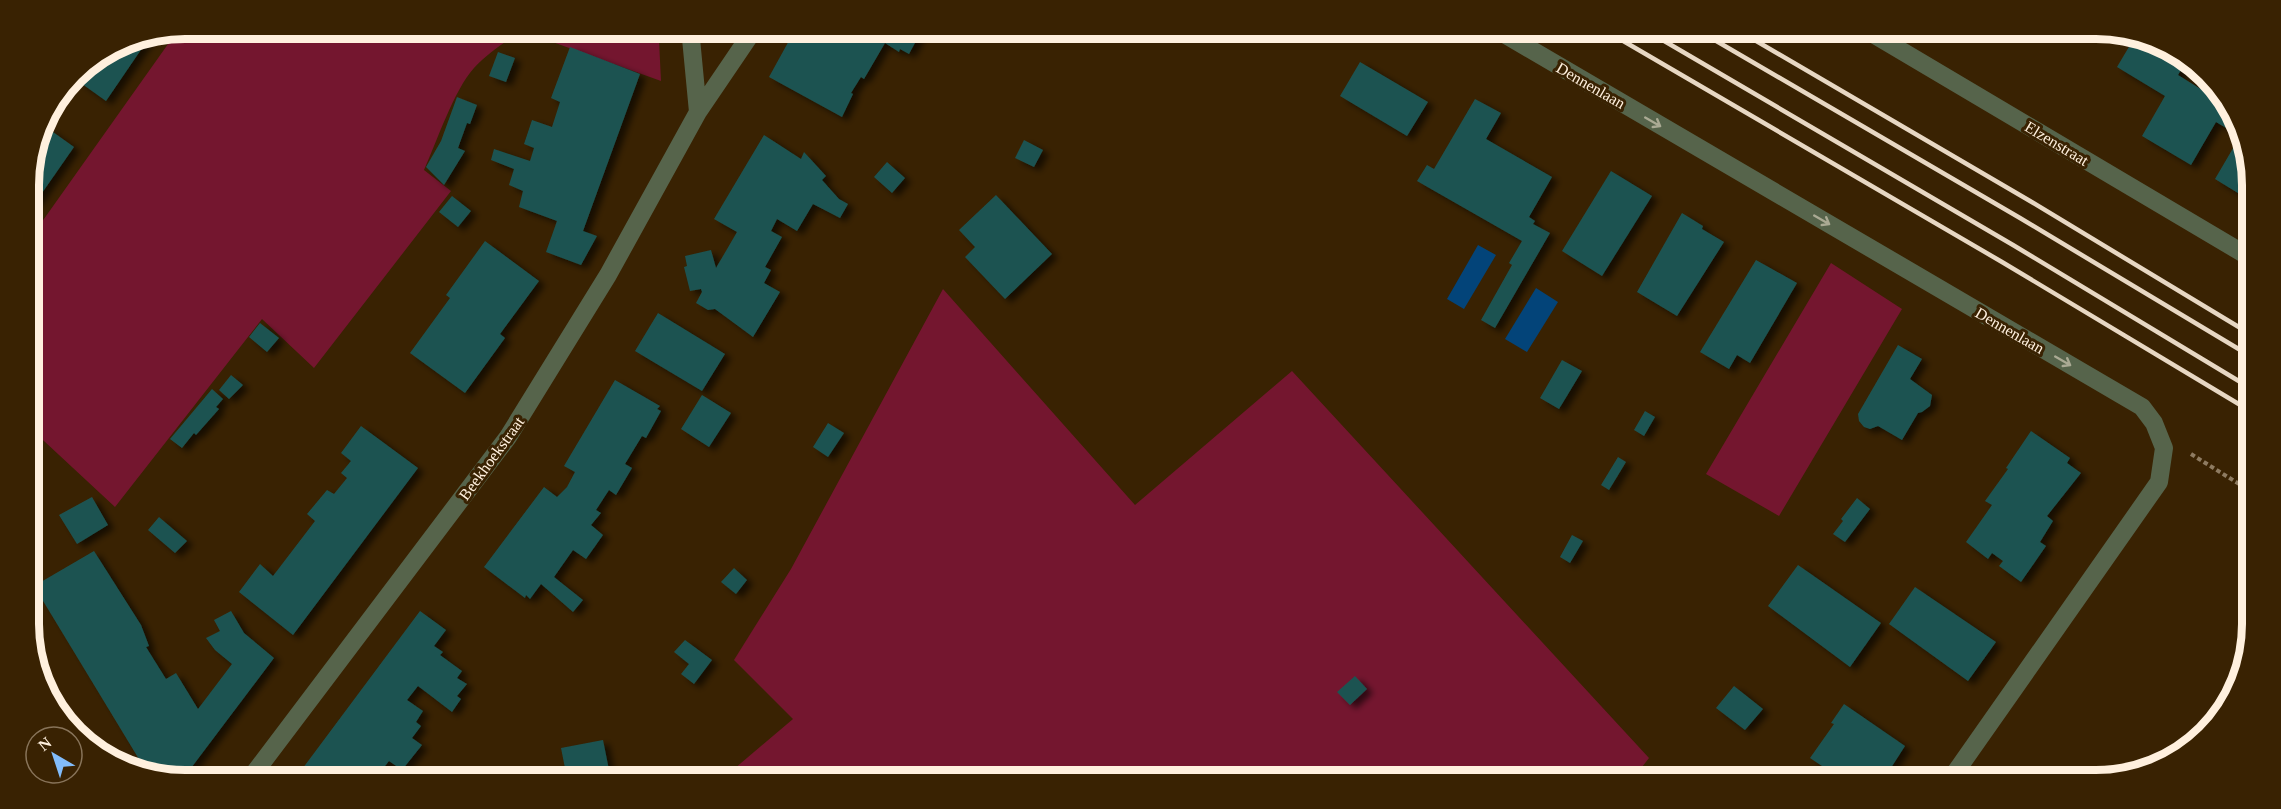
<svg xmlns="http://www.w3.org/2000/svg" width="2281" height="809" viewBox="0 0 2281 809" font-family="Georgia,serif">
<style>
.green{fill:#74162f}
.water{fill:#034479}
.building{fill:#1d5351;filter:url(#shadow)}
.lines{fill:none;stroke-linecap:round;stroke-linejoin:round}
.path{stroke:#8e7b61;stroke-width:4;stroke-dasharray:4.5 3;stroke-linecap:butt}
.minor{stroke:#56644b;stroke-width:18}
.rail{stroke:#e7d7c3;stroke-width:4.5}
.oneway{stroke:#aaaa94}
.labels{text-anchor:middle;stroke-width:6;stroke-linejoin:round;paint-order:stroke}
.street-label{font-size:16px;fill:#fff0de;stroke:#392202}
.rim{fill:none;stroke:#fff0de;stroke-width:8}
</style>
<defs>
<filter id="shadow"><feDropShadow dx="6" dy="4" stdDeviation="3" flood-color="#0009"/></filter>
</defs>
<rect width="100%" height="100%" fill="#392202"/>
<path class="green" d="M185,28H630L659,40L661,81L522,31C505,42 488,53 474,68C454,90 437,141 424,170L451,191L314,368L262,319L115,507L30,428L29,240L178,30Z
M1831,263L1902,309L1779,516L1706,474Z
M943,289L1135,505L1292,371L1649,758L1642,767L1662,780H721L793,719L734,660L791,569Z"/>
<path class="water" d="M1478,245L1496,255L1464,309L1447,299Z
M1536,288L1558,302L1527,352L1505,339Z"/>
<path class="building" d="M796,28H923L909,54L900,49L899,52L885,43L864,79L861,77L851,93L853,94L842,117L769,77Z
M151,35L106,101L78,81L91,62L126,40Z
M2136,35L2146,37L2185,63L2178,75L2207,93L2210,88L2219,93L2238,135L2216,122L2191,165L2142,136L2165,96L2117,67Z
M570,47L640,74L583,231L597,236L581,265L546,252L557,221L519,207L523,191L509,185L514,169L491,160L494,149L530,161L534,148L524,144L532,120L552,127L560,102L551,98Z
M498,52L515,58L506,82L489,76Z
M1360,62L1428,102L1407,136L1340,96Z
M457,97L477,105L470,124L467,123L458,148L465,151L444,185L426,167L441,141Z
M1475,99L1501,113L1486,139L1552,177L1529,217L1535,221L1533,224L1550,233L1495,328L1481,320L1512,265L1509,263L1522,241L1417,181L1427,165L1434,169Z
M46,127L74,147L35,203L29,199V175L39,136Z
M764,135L801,159L804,152L826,176L822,180L839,199L848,204L840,218L813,204L797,231L777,219L771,231L782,237L765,267L771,270L764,283L780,292L753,337L715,309L708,310L696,303L702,292L701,289L690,291L684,267L687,266L685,256L711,250L716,268L737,232L714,219Z
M2239,138L2251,164V201L2215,179Z
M1024,140L1043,150L1034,167L1015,158Z
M887,162L905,178L892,193L874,177Z
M1611,171L1652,196L1602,276L1562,251Z
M996,195L1052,254L1005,299L965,257L975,247L959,230Z
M452,196L471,211L458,227L439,212Z
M1682,213L1703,226L1702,229L1724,242L1677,316L1637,292Z
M485,241L539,281L500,334L505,338L465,393L410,353L450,298L446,295Z
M1756,260L1797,283L1750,363L1737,355L1729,369L1700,352Z
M658,313L725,354L702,391L635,351Z
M260,323L279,338L267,352L249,337Z
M1898,345L1922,359L1910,379L1932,395L1930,406L1922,412L1918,413L1902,440L1878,426L1870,429L1864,427L1859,421L1858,414Z
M1562,360L1582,371L1559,409L1540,398Z
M231,375L243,385L229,399L219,390Z
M615,380L660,406L657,409L661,411L646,438L642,436L625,464L632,468L616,495L609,490L596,510L601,513L591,525L603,535L586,559L573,550L554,577L583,600L573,612L541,584L530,599L526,595L525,598L484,567L544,487L557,497L567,487L575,472L564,466Z
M212,389L223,399L216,407L219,409L196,435L194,433L182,448L170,439Z
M702,395L731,413L709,447L681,429Z
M1645,411L1655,417L1644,436L1634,430Z
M828,423L844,433L828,457L813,447Z
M361,426L418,468L293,635L239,592L260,564L273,576L315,521L307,514L327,490L334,494L347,478L341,473L351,461L341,453Z
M2031,431L2070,458L2067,463L2081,473L2047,516L2053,521L2040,542L2046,546L2021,582L1999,566L2003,561L1992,553L1988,559L1966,542L1992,505L1985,501L2008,469L2006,468Z
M1618,457L1626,462L1609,490L1601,485Z
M92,497L108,525L77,544L59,515Z
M1857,498L1870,509L1845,542L1833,534L1843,521L1841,519Z
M159,517L187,541L175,553L148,530Z
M1572,535L1583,541L1570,563L1560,557Z
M94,551L141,625L149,646L146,647L166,679L176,673L198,709L232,664L215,650L206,638L220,631L214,620L231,611L244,633L274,658L182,780L148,774L34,586Z
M1798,565L1881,623L1850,667L1768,606Z
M734,568L747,580L736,594L721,582Z
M1915,587L1996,642L1968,681L1889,624Z
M420,611L446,630L434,646L443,652L440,655L462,671L457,678L467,684L457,696L461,699L452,712L418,686L407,700L423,711L416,722L421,726L412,738L422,745L402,770L389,761L385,766L400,778L398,780H294Z
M685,640L712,660L694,684L681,674L689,664L674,652Z
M1355,676L1367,689L1350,705L1337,692Z
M1734,686L1763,709L1745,730L1716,708Z
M1844,704L1905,746L1887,774L1875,766L1869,774L1872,776L1869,780H1843L1810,758L1834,724L1831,723Z
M603,740L611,780H536L566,773L561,748Z"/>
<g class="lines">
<path class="path" d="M2191,454L2252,492"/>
<path class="minor" d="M690,28L698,112
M1494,28L2142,407L2154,423L2164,448L2159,482L1950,780
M1863,28L2251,258
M249,780L508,437L608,275L698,112L755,28"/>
<path class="rail" d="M1601,28L2002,262L2252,412
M1642,28L2013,245L2252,389
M1694,28L2020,218L2252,357
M1734,28L2030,201L2252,335"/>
</g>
<defs><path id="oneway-shaft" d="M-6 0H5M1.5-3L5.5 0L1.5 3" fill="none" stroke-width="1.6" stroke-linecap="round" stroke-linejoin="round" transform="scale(1.5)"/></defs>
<g class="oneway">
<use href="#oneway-shaft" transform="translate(1653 122) rotate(30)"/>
<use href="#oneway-shaft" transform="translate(1822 220) rotate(30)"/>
<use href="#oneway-shaft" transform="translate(2063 361) rotate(30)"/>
</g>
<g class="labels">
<g class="street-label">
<text transform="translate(1591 85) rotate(30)" y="6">Dennenlaan</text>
<text transform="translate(2057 143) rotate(31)" y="6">Elzenstraat</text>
<text transform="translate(2010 330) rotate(30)" y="6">Dennenlaan</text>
<text transform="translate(491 458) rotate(-54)" y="6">Beekhoekstraat</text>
</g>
</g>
<path d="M0 0H2281V809H0ZM185 39H2096A146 146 0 0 1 2242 185V624A146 146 0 0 1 2096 770H185A146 146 0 0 1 39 624V185A146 146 0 0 1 185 39Z" fill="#392202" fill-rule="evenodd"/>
<path class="rim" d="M185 39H2096A146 146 0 0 1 2242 185V624A146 146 0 0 1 2096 770H185A146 146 0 0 1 39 624V185A146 146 0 0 1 185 39Z"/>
<g transform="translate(54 755) rotate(321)"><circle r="28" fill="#392202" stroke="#88745a" stroke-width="1.5"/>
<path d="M0-4.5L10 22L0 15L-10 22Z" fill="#82bcfa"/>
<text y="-9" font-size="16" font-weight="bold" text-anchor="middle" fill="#fff0de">N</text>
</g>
</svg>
